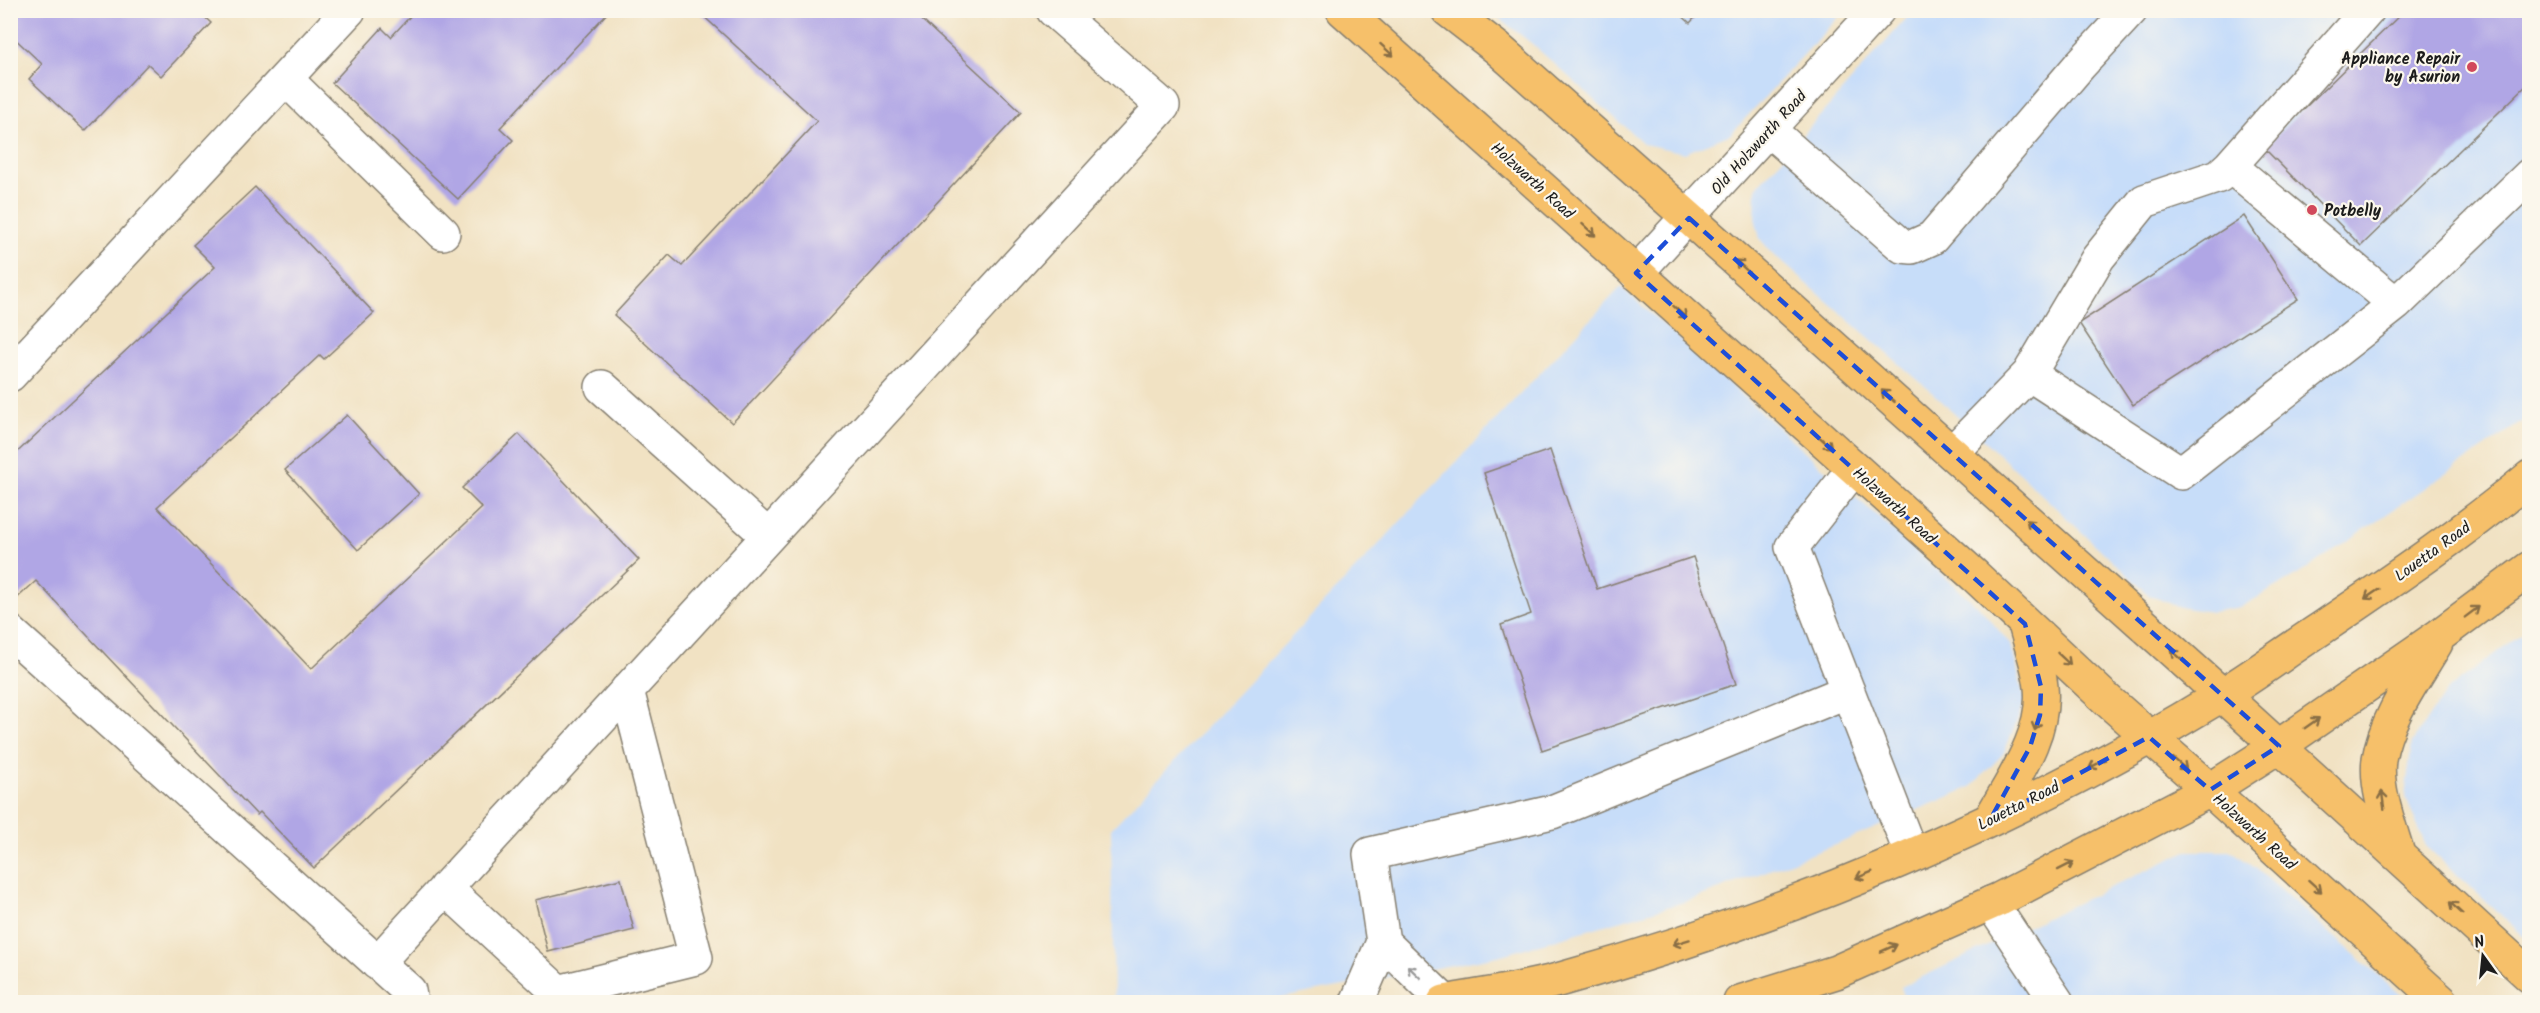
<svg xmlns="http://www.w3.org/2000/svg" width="2540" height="1013" viewBox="0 0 2540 1013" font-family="Kalam,sans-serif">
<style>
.built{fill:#c7ddf9}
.building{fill:#b0a6e5}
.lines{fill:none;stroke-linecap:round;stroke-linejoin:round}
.minor-casing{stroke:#867f70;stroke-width:36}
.major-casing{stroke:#867f70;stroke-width:36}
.minor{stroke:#fff;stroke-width:33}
.major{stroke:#f6c06b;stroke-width:33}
.oneway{stroke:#896e44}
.oneway2{stroke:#999}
.marked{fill:none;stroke:#1d4ed8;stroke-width:4.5;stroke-dasharray:12 8;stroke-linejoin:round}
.poi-dot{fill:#d1495b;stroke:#fbf7ec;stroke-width:2}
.labels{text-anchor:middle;stroke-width:4.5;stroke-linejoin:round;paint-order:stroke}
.poi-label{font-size:16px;font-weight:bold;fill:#1c1c1c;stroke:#fbf7ec;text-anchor:end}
.street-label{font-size:16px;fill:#1c1c1c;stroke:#fbf7ec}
</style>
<rect width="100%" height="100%" fill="#fbf7ec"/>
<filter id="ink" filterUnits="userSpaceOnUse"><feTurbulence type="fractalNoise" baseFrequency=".0167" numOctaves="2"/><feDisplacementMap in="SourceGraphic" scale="12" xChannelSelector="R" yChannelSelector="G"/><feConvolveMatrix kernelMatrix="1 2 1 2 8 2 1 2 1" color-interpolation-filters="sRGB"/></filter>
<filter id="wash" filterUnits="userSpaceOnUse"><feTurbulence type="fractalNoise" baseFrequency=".008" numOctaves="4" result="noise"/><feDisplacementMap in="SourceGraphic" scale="24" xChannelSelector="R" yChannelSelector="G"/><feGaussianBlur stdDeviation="1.35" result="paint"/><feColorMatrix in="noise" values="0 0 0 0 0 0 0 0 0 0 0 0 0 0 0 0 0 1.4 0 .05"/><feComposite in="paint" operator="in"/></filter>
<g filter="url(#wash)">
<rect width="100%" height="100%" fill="#f1e2c3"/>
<path class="built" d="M1490,11H1844L1731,134L1685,153L1644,144L1531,43Z
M1913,11H2529V417L2299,574L2241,607L2212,612L2178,607L2149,595L1933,393L1774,255L1760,239L1755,218L1756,188Z
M1621,287L1982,610L2011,645L2025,701L2004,753L1971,787L1840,843L1688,901L1498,956L1261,1002H1114L1111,829Z
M2529,628V941L2426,846L2405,797L2412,742L2447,690Z
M2187,851H2232L2258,870L2409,1002H1906L1901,987Z"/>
<g id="blocks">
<path class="building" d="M10,10H197L211,23L161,76L148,64L85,131L29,79L42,64L10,34Z
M416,10H610L500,128L513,140L458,199L332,83L382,28L391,37Z
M697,10H911L1021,112L732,423L614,315L669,255L682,266L817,121Z
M1676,10H1702L1690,23Z
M2405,10H2530V82L2361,246L2264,148Z
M255,187L374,313L324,359L320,355L157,507L311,669L482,508L462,488L519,434L639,560L314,868L260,812L257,815L36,581L15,600L10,595V459L215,267L193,245Z
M2244,216L2298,299L2133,405L2079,323Z
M347,415L419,494L358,550L285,470Z
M1550,450L1597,589L1693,557L1736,684L1542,750L1501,625L1531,614L1484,473Z
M621,879L634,930L548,952L535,900Z"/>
</g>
</g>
<g filter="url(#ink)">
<use href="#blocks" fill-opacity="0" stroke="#867f70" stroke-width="1.5"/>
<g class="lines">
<g class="minor-casing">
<path id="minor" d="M286,79L443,233
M1769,130L1902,246L1912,247L1932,238L2080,65L2131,10
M2230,166L2396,304
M1636,273L1878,10
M2029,374L2098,258L2144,201L2219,176L2230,166L2368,10
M10,375L349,10
M602,387L768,536
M1952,453L2029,374L2181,473L2396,304L2530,175
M1854,468L1792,547L1911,854
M10,632L409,991L411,1002
M445,888L558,992L696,958L627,690
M1991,903L2057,1002
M1383,942L1445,1002
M377,963L1163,106L1053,10
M1357,1002L1383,942L1370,854L1552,812L1848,691"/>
</g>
<g class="major-casing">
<path id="major" d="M1343,10L1975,576L2106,699L2210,790L2442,1002
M1448,10L1497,48L1689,218L2222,695L2530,976
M1990,820C2012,780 2046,735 2041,687C2039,666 2030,644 2025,624
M2398,854C2390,827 2375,788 2379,759C2386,717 2415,679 2436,643
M1444,1002C1482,995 1521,990 1558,980C1789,916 2016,821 2220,696C2255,675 2288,650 2322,628C2393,580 2464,532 2530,477
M1740,1002L1836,972L2000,899L2210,790L2279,746L2440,635L2530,568"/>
</g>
<use href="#minor" class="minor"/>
<use href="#major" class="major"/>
</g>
<defs><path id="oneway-shaft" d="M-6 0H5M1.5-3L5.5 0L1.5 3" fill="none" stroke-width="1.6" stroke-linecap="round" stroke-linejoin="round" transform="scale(1.5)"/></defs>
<g class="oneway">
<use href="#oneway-shaft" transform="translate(1387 50) rotate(42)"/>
<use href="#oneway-shaft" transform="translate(1589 230) rotate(42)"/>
<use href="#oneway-shaft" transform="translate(1742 266) rotate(-138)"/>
<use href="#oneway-shaft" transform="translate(1680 312) rotate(42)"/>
<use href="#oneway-shaft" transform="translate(1888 396) rotate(-138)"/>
<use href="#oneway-shaft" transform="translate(1825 442) rotate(42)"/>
<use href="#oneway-shaft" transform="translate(2033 526) rotate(-138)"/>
<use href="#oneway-shaft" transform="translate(2372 594) rotate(146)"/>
<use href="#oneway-shaft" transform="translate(2472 612) rotate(-37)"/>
<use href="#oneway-shaft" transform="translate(2178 656) rotate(-138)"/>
<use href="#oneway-shaft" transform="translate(2064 659) rotate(43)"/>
<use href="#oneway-shaft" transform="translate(2037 722) rotate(105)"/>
<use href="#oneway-shaft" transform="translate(2312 723) rotate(-35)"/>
<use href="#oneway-shaft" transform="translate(2097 764) rotate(153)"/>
<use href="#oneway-shaft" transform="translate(2180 764) rotate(41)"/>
<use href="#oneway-shaft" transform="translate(2383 800) rotate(-98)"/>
<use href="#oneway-shaft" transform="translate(2066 866) rotate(-27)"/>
<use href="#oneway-shaft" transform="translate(1864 875) rotate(158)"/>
<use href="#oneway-shaft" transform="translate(2315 886) rotate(42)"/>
<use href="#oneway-shaft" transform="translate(2456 908) rotate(-137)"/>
<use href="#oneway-shaft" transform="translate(1681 942) rotate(163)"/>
<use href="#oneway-shaft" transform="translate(1889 948) rotate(-24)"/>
</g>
<use class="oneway2" href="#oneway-shaft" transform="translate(1414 972) rotate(-136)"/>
</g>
<path class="marked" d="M1689,218L2279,746L2210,790L2149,737L1990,820L2030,747L2040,715L2041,687L2025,624L1636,273Z"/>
<g class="poi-dot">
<circle cx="2472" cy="67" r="6"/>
<circle cx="2312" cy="210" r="6"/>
</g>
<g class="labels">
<g class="poi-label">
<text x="2460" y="64">Appliance Repair<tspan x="2460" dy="18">by Asurion</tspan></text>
<text x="2324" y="216" text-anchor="start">Potbelly</text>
</g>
<g class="street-label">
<text transform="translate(1758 142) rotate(-48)" y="6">Old Holzwarth Road</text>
<text transform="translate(1533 180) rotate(42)" y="6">Holzwarth Road</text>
<text transform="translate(1895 505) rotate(42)" y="6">Holzwarth Road</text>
<text transform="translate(2432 551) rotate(-36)" y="6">Louetta Road</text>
<text transform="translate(2018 805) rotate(-27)" y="6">Louetta Road</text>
<text transform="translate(2255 831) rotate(42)" y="6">Holzwarth Road</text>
</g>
</g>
<rect width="2540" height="1013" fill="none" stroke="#fbf7ec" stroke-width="36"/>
<g transform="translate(2483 956) rotate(345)" stroke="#fbf7ec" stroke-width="4.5" paint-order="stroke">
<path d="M0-4.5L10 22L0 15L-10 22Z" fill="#1c1c1c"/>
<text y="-9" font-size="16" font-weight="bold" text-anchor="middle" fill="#1c1c1c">N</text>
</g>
</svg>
